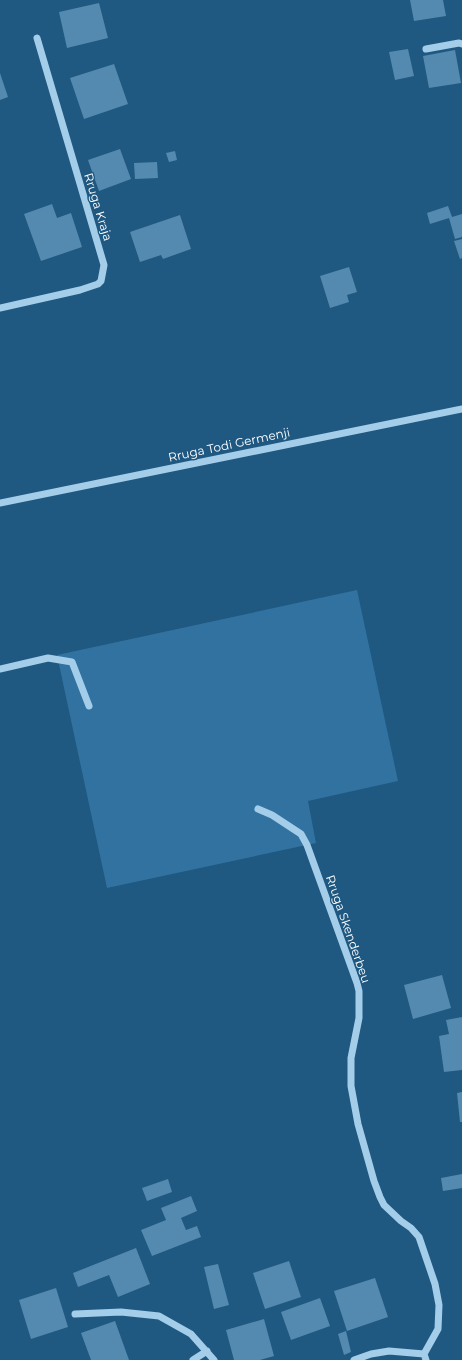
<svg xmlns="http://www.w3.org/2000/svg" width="462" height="1360" viewBox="0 0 462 1360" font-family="Montserrat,sans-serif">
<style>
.green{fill:#3272a0}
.building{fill:#548ab0}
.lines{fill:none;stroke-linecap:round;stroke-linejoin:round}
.minor{stroke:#a4cde9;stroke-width:7}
.labels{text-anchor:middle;stroke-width:3;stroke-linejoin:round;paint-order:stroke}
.street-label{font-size:12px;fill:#fff;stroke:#1f5881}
</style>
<rect width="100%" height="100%" fill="#1f5881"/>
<path class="green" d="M357,590L398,781L308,801L316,843L107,888L57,655Z"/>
<path class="building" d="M410,0H443L446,16L414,21Z
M99,3L108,38L67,48L59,12Z
M408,49L414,76L395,80L389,52Z
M455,50L461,83L429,88L423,56Z
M114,64L128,104L84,119L70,78Z
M0,73L8,97L0,100Z
M120,149L131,179L99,191L88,160Z
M175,151L177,160L169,162L166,153Z
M157,162L158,178L135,179L134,163Z
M52,204L57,218L71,213L82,247L41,261L24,214Z
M448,206L452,217L462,214V237L455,239L449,218L430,224L427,213Z
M180,215L191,249L163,259L161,255L140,262L130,232Z
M462,239V258L460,259L454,241Z
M349,267L357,292L347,295L349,302L330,308L320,276Z
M442,975L451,1008L413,1019L404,985Z
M462,1017V1070L444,1072L439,1036L449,1034L446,1020Z
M462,1092V1122H460L457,1093Z
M462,1174V1188L443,1191L441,1178Z
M168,1179L172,1192L147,1201L142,1188Z
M191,1196L197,1211L181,1218L186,1230L197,1226L201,1237L152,1256L141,1230L166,1220L161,1208Z
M136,1248L150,1284L118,1297L109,1275L78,1287L73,1273Z
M289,1261L301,1297L265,1309L253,1273Z
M218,1264L229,1305L214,1309L204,1267Z
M375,1278L388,1317L347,1331L334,1291Z
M56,1288L68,1327L31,1339L19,1300Z
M320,1298L330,1326L291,1340L281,1312Z
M264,1319L274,1356L260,1360H234L226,1330Z
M115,1321L129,1360H91L81,1333Z
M346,1331L351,1352L344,1355L338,1334Z"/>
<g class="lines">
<path class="minor" d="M426,49L459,43L462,44
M0,308L80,290L98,284L101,281L104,265L37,38
M0,503L462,409
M0,669L48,658L72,662L89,706
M258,809L272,815L301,834L307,845L357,983L359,991V1018L351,1058V1086L358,1124L374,1181L380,1197L384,1205L401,1221L411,1228L419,1237L435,1284L439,1305L438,1329L424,1354L426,1360
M75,1314L121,1312L159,1316L191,1334L214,1360
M193,1360L207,1351
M354,1360L371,1354L389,1351L424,1354"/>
</g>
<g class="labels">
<g class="street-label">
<text transform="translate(98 207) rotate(73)" y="4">Rruga Kraja</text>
<text transform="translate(229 445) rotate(-12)" y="4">Rruga Todi Germenji</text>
<text transform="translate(348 929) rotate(71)" y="4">Rruga Skenderbeu</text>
</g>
</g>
</svg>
